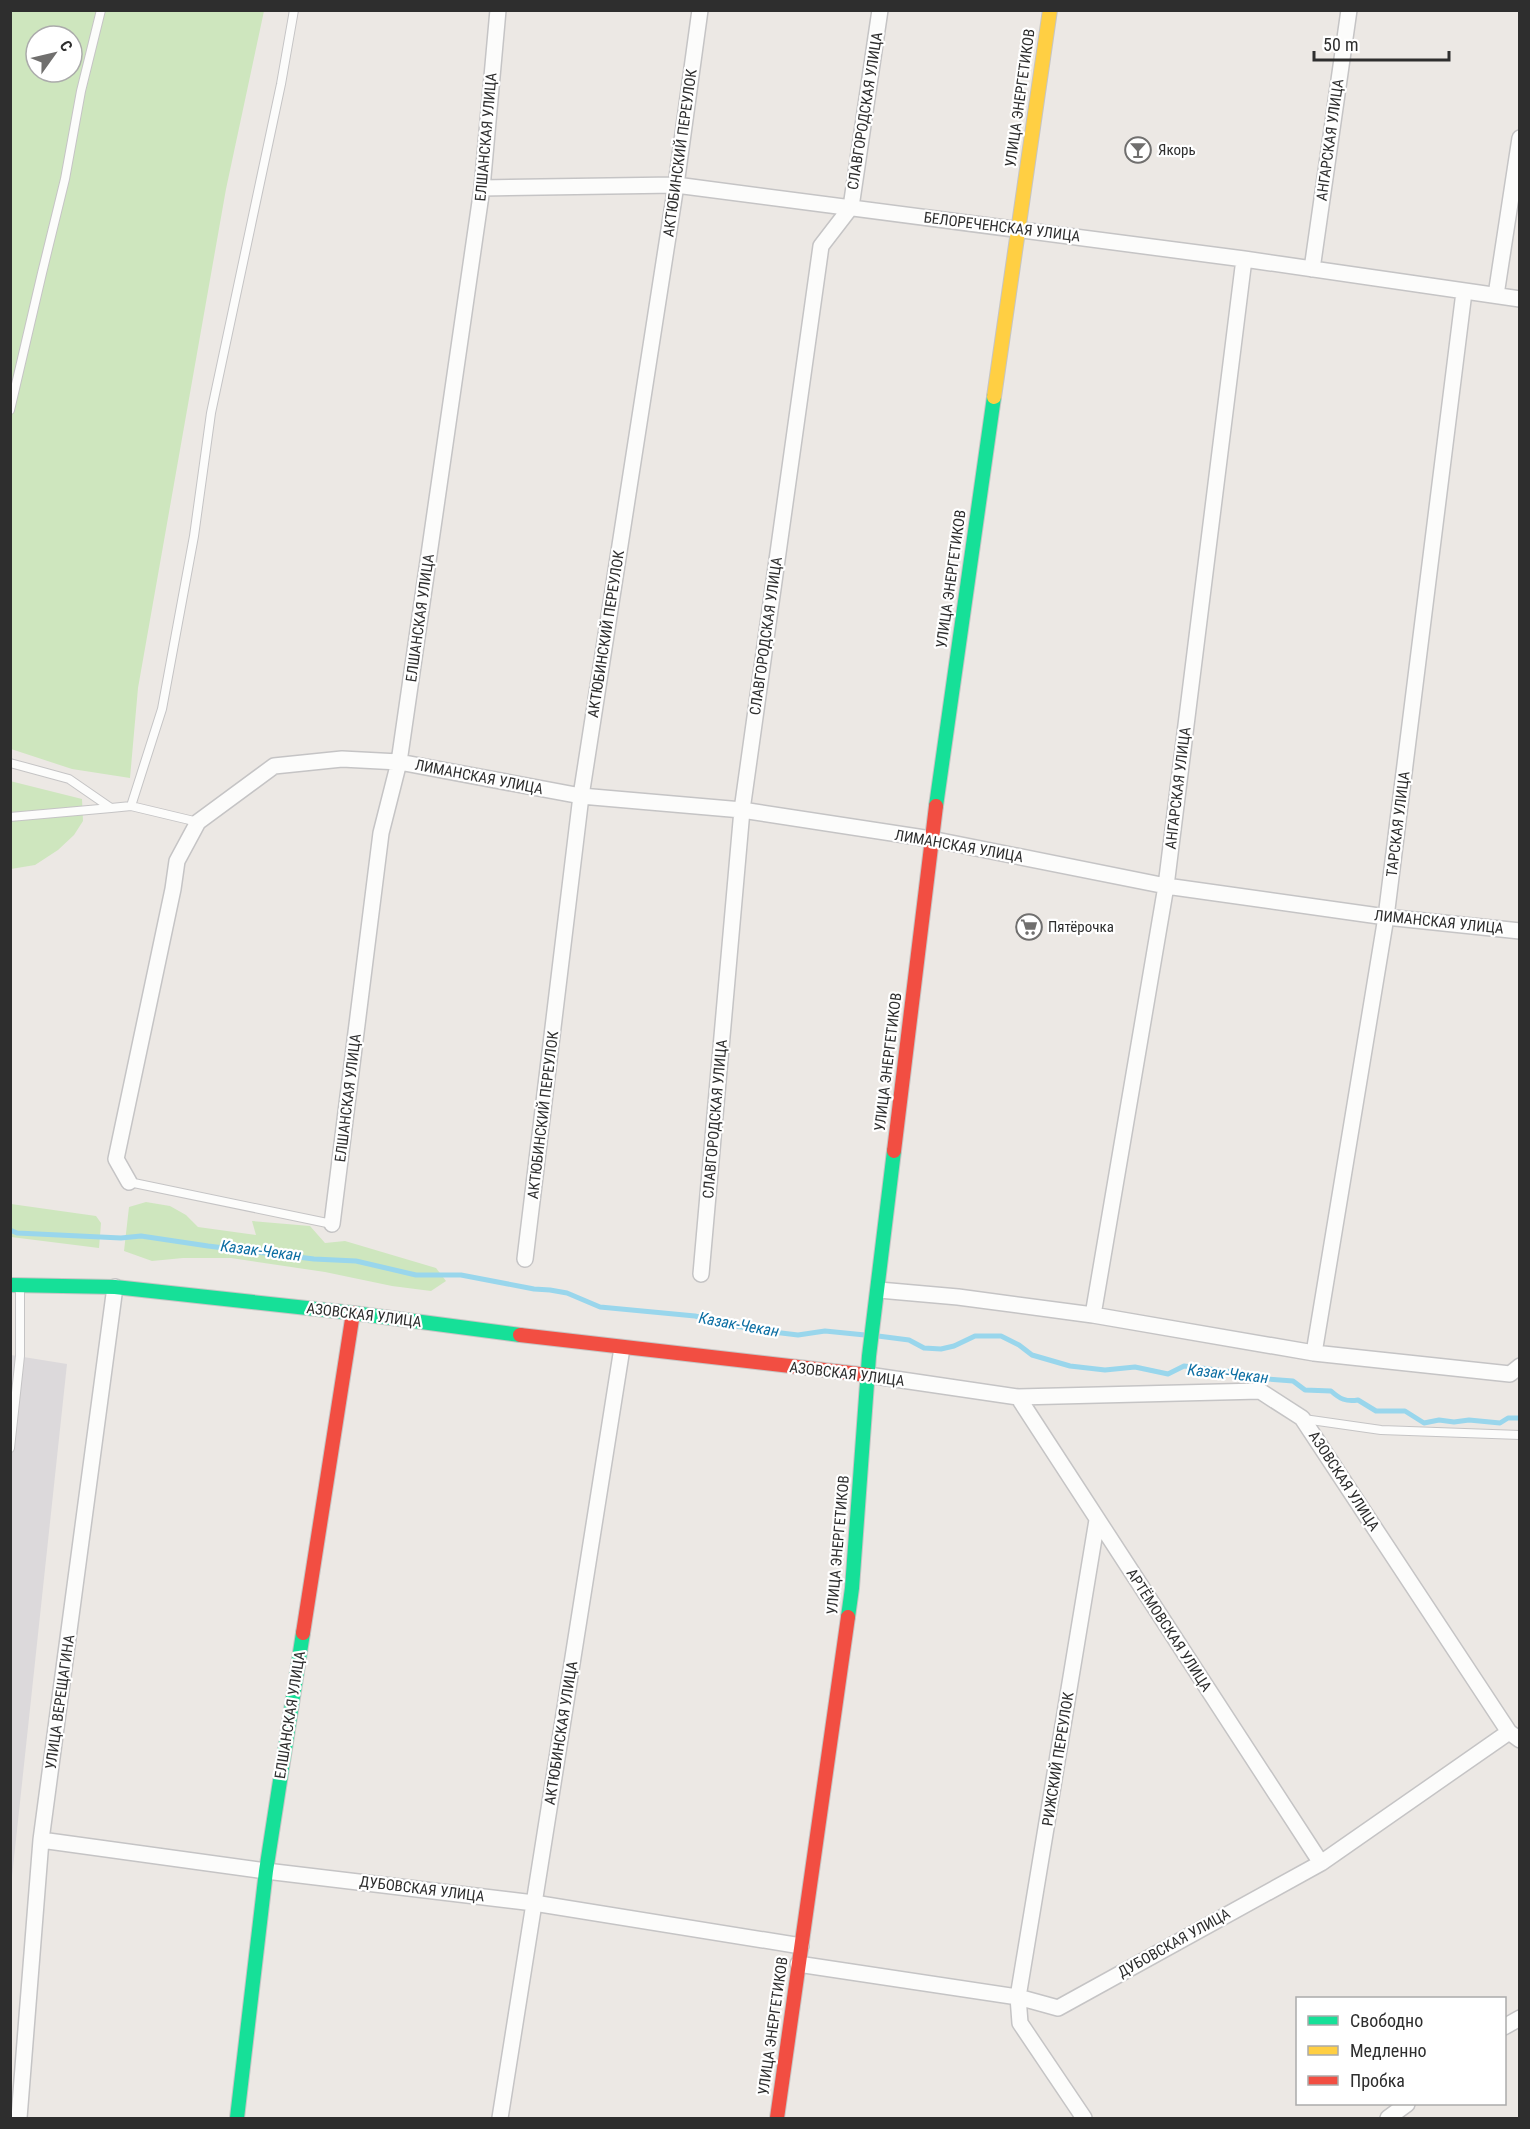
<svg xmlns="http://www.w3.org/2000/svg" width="1530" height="2129" viewBox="0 0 1530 2129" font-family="'Roboto Condensed',sans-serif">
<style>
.industrial{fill:#dcd9db}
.green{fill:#cee6be;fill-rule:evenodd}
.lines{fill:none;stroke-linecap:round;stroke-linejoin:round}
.stream{stroke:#99d6ec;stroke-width:5}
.lane-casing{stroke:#c5c4c5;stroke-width:10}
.street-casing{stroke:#c5c4c5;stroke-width:18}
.fast-casing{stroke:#c6c5c4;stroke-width:16}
.slow-casing{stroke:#c6c5c4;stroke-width:16}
.jam-casing{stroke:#c6c5c4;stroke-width:16}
.lane{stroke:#fcfcfb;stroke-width:8}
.street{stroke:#fcfcfb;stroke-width:15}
.fast{stroke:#16e098;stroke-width:14}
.slow{stroke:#ffcf43;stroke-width:14}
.jam{stroke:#f24e42;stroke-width:14}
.labels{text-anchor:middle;stroke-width:4.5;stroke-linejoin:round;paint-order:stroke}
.street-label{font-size:15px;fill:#2e2e2e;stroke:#fff}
.poi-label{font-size:15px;fill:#2e2e2e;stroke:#fff;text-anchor:start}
.water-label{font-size:16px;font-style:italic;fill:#0d6fa3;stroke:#fff}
</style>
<rect width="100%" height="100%" fill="#ece8e4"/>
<path class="industrial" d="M11,1355L67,1364L11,1886Z"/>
<path class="green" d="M11,11H264L226,189L138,688L130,778L72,769L11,749ZM36,36H72V72H36Z
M10,781L82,799L83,821L74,835L58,850L35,865L11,869Z
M146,1202L170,1206L186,1215L198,1227L256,1235L252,1221L310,1226L325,1243L345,1241L436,1268L446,1281L431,1291L392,1286L325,1272L231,1258H183L152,1261L124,1251L129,1207Z
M11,1204L96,1216L101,1223L99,1248L11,1237Z"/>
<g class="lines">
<path class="stream" d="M10,1230L17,1233L121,1238L141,1236L208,1246L314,1259L356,1261L416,1275H461L534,1289L550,1290L567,1293L600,1307L695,1316L735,1326L773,1332L798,1335L825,1331L865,1335
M878,1336L909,1340L924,1348L941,1349L954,1346L975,1336H1001L1019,1345L1032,1355L1070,1366L1105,1370L1135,1367L1168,1374L1184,1366L1258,1375L1268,1379L1293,1381L1305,1390L1331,1391C1340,1399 1346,1402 1358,1400L1376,1411H1405L1424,1423L1439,1420L1454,1422L1469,1420L1500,1423L1508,1418H1520"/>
<g class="lane-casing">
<path id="lane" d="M10,410L42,273L65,179L81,91L101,10
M10,763L69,779L111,808L131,806L198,822
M131,806L162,709L194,536L211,413L281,84L294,10
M10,817L111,808
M129,1182L332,1224
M1304,1419L1381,1430L1520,1435
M10,1448L20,1356V1287"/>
</g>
<g class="street-casing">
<path id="street" d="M482,188L676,185L1244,259L1520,299
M1312,269L1349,10
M1496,295L1520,138
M129,1182L116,1159L173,889L177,861L198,822L274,766L342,759L399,762L581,796L742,810L931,839L1166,886L1386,917L1520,931
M332,1224L381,833L399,762L482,188L498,10
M525,1259L581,796L676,185L700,10
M701,1274L742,810L821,246L851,207L880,10
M879,1290L958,1297L1093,1315L1314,1353L1510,1374L1520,1366
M1093,1315L1166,886L1244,259
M1314,1353L1386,917L1464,292
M868,1375L1018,1397L1260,1391L1302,1418L1509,1732L1520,1740
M1018,1397L1321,1863
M41,1840L266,1871L534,1903L801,1946
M798,1964L1018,1997L1058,2008L1321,1863L1509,1732
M1504,2027L1520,2018
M19,2118L41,1840L115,1287
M500,2118L622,1348
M1084,2118L1020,2023L1018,1997L1097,1520
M1388,2118L1407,2104"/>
</g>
<g class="fast-casing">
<path id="fast" d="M936,806L994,397
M10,1285L115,1287L353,1313L520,1335
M848,1617L852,1588L869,1356L894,1151
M237,2118L266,1871L303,1633"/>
</g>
<g class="slow-casing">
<path id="slow" d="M994,397L1050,10"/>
</g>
<g class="jam-casing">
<path id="jam" d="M894,1151L936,806
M520,1335L868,1375
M303,1633L353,1313
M777,2118L848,1617"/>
</g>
<use href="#lane" class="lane"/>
<use href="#street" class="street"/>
<use href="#fast" class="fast"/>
<use href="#slow" class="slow"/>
<use href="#jam" class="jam"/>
</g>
<defs>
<g id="bar-ring" transform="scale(1.35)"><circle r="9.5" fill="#fff" stroke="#706f6e" stroke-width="1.5"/><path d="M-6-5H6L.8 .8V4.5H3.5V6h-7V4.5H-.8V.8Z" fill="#706f6e"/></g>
<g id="supermarket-ring" transform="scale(1.35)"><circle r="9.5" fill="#fff" stroke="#706f6e" stroke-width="1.5"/><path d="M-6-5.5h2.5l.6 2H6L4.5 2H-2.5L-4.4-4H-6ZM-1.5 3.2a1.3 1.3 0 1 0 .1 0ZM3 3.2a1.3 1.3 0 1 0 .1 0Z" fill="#706f6e"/></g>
</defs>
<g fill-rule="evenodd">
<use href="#bar-ring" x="1138" y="150"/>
<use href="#supermarket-ring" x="1029" y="927"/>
</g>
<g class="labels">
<g class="street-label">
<text transform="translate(1020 98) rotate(-82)" y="5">УЛИЦА ЭНЕРГЕТИКОВ</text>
<text transform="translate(865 111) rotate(-81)" y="5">СЛАВГОРОДСКАЯ УЛИЦА</text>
<text transform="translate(486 137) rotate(-85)" y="5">ЕЛШАНСКАЯ УЛИЦА</text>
<text transform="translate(1330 140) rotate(-82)" y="5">АНГАРСКАЯ УЛИЦА</text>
<text transform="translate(680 153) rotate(-82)" y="5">АКТЮБИНСКИЙ ПЕРЕУЛОК</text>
<text transform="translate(1002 227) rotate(7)" y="5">БЕЛОРЕЧЕНСКАЯ УЛИЦА</text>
<text transform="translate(951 579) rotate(-82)" y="5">УЛИЦА ЭНЕРГЕТИКОВ</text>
<text transform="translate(420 618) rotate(-82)" y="5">ЕЛШАНСКАЯ УЛИЦА</text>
<text transform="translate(606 634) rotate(-81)" y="5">АКТЮБИНСКИЙ ПЕРЕУЛОК</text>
<text transform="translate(766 636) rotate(-82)" y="5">СЛАВГОРОДСКАЯ УЛИЦА</text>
<text transform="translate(479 777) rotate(11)" y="5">ЛИМАНСКАЯ УЛИЦА</text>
<text transform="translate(1178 788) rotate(-83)" y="5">АНГАРСКАЯ УЛИЦА</text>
<text transform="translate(1398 824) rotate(-83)" y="5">ТАРСКАЯ УЛИЦА</text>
<text transform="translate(959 846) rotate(10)" y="5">ЛИМАНСКАЯ УЛИЦА</text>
<text transform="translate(1439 922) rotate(6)" y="5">ЛИМАНСКАЯ УЛИЦА</text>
<text transform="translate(888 1062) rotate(-83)" y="5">УЛИЦА ЭНЕРГЕТИКОВ</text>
<text transform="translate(348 1098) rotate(-83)" y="5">ЕЛШАНСКАЯ УЛИЦА</text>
<text transform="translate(543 1115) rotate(-83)" y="5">АКТЮБИНСКИЙ ПЕРЕУЛОК</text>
<text transform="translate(715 1119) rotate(-85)" y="5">СЛАВГОРОДСКАЯ УЛИЦА</text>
<text transform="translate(364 1315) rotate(7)" y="5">АЗОВСКАЯ УЛИЦА</text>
<text transform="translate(847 1374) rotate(7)" y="5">АЗОВСКАЯ УЛИЦА</text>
<text transform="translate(1344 1481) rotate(57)" y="5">АЗОВСКАЯ УЛИЦА</text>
<text transform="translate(838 1545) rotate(-85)" y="5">УЛИЦА ЭНЕРГЕТИКОВ</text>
<text transform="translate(1169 1630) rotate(57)" y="5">АРТЁМОВСКАЯ УЛИЦА</text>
<text transform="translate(60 1702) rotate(-82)" y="5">УЛИЦА ВЕРЕЩАГИНА</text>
<text transform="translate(290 1715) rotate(-81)" y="5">ЕЛШАНСКАЯ УЛИЦА</text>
<text transform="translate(561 1733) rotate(-81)" y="5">АКТЮБИНСКАЯ УЛИЦА</text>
<text transform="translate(1058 1759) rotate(-81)" y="5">РИЖСКИЙ ПЕРЕУЛОК</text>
<text transform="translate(422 1889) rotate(7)" y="5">ДУБОВСКАЯ УЛИЦА</text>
<text transform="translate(1174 1943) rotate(-29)" y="5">ДУБОВСКАЯ УЛИЦА</text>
<text transform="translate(773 2026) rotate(-82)" y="5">УЛИЦА ЭНЕРГЕТИКОВ</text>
</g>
<g class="poi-label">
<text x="1158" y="155">Якорь</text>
<text x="1048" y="932">Пятёрочка</text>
</g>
<g class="water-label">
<text transform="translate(261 1250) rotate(7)" y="6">Казак-Чекан</text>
<text transform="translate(739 1324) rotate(10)" y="6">Казак-Чекан</text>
<text transform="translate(1228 1373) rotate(6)" y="6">Казак-Чекан</text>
</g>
</g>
<rect width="1530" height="2129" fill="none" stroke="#2e2e2e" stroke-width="24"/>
<rect x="1296" y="1997" width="210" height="108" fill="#ffffff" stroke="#ababab" stroke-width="1.5"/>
<rect x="1308" y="2016" width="30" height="9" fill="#16e098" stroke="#ababab" stroke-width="1.5"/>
<text x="1350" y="2027" font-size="18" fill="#2e2e2e">Свободно</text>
<rect x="1308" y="2046" width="30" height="9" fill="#ffcf43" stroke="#ababab" stroke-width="1.5"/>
<text x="1350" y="2057" font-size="18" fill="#2e2e2e">Медленно</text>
<rect x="1308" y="2076" width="30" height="9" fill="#f24e42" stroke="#ababab" stroke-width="1.5"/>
<text x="1350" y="2087" font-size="18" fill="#2e2e2e">Пробка</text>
<g transform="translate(54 54) rotate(56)"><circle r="28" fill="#ffffff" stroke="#ababab" stroke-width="1.5"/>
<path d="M0-4.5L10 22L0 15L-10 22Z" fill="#706f6e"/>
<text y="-9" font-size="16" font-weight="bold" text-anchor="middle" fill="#2e2e2e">С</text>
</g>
<path d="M1314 51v9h135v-9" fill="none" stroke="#2e2e2e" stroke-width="3"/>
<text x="1323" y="51" font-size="18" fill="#2e2e2e" stroke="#ffffff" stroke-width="4.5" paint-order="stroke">50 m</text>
</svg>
